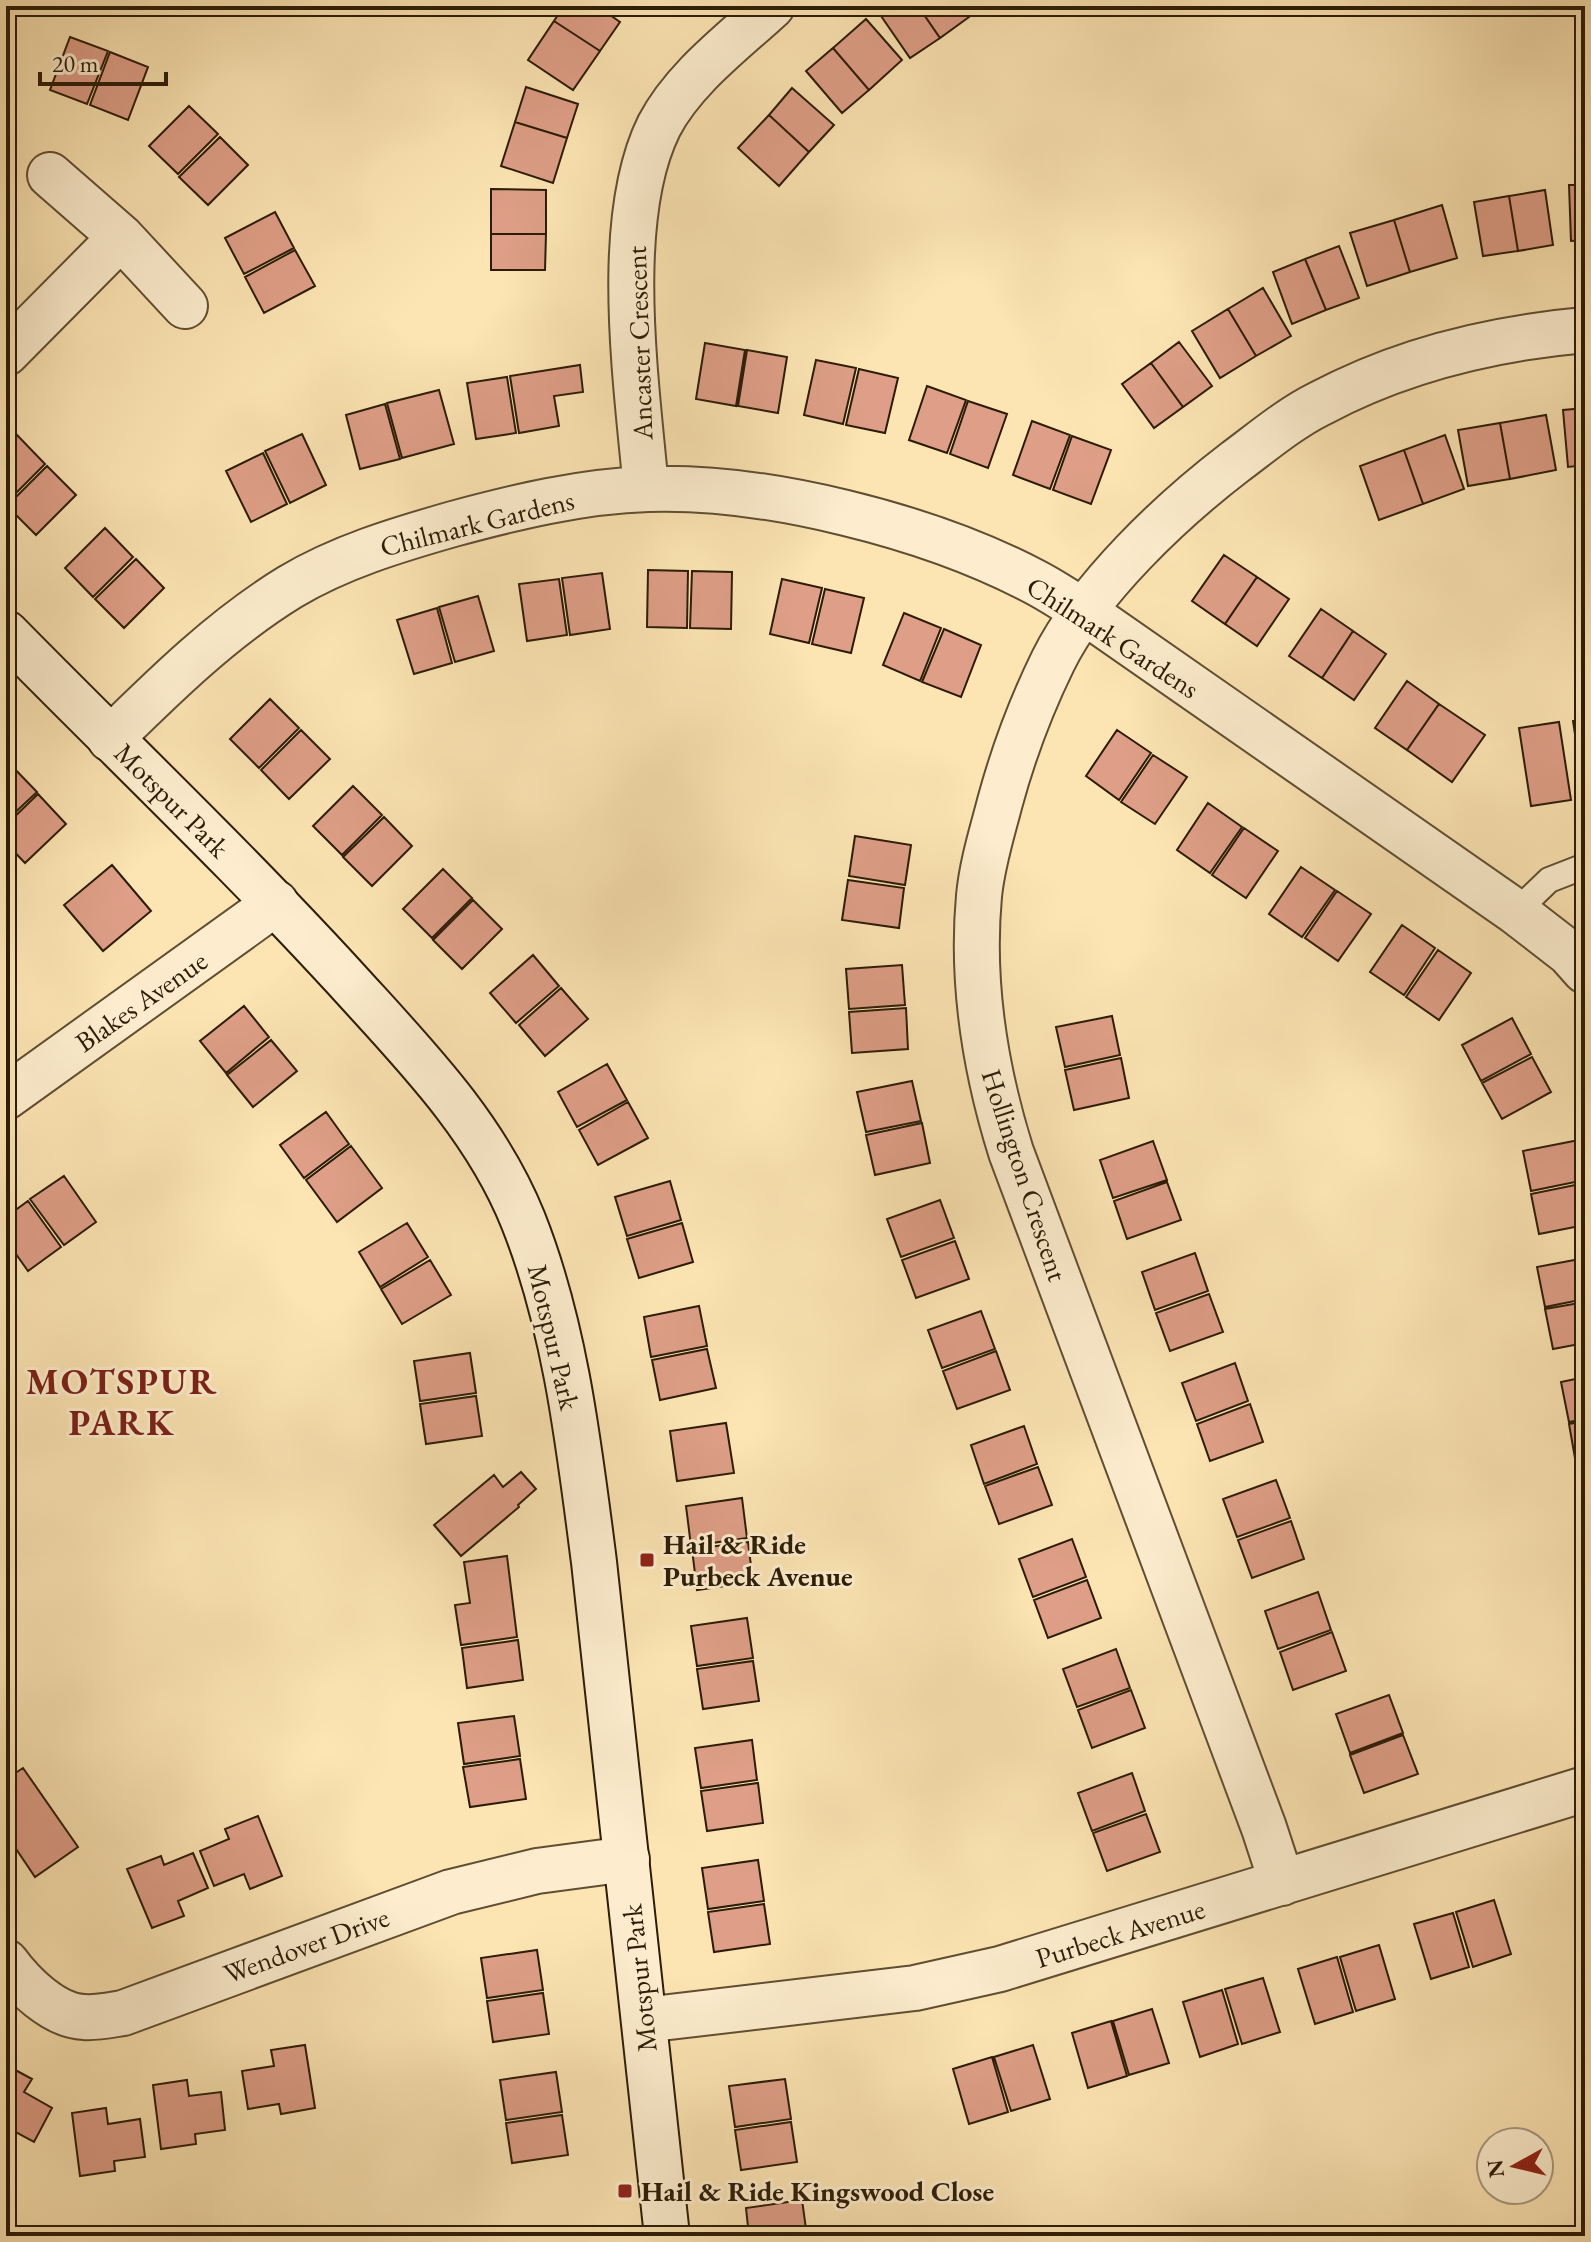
<svg xmlns="http://www.w3.org/2000/svg" width="1591" height="2242" viewBox="0 0 1591 2242" font-family="'EB Garamond',serif">
<style>
.building{fill:#de9e87;stroke:#2c1c07;stroke-width:2}
.lines{fill:none;stroke-linecap:round;stroke-linejoin:round}
.lane-casing{stroke:#604e32;stroke-width:28}
.street-casing{stroke:#604e32;stroke-width:48}
.secondary-casing{stroke:#2c1c07;stroke-width:48}
.lane{stroke:#fdedce;stroke-width:24}
.street{stroke:#fdedce;stroke-width:44}
.secondary{stroke:#fdedce;stroke-width:44}
.poi-dot{fill:#8f2418;stroke:#fdedce;stroke-width:3}
.labels{text-anchor:middle;stroke-width:6;stroke-linejoin:round;paint-order:stroke}
.street-label{font-size:28px;fill:#2c1c07;stroke:#fdedce}
.poi-label{font-size:28px;font-weight:bold;fill:#2c1c07;stroke:#fdedce;text-anchor:start}
.district-label{font-size:36px;font-weight:bold;letter-spacing:2px;fill:#7a1f14;stroke:#fdedce}
</style>
<rect width="100%" height="100%" fill="#fce4b3"/>
<filter id="stains"><feTurbulence type="fractalNoise" baseFrequency=".0025" numOctaves="4"/><feColorMatrix values="0 0 0 0 .2 0 0 0 0 .09 0 0 0 0 .02 0 0 0 .5 -.17"/></filter>
<radialGradient id="worn" r=".72"><stop offset=".6" stop-color="#630" stop-opacity="0"/><stop offset="1" stop-color="#630" stop-opacity=".3"/></radialGradient>
<path class="building" d="M564,6H597L620,22L600,51L554,21Z
M889,6H918L940,38L910,58L879,13Z
M918,6H962L969,17L940,38Z
M866,19L902,60L869,90L833,48Z
M554,21L600,51L573,90L528,60Z
M70,37L108,51L87,104L50,90Z
M833,48L869,90L842,113L806,71Z
M110,52L148,67L128,120L90,105Z
M526,87L578,104L567,138L515,122Z
M792,88L834,125L809,152L769,115Z
M189,106L218,134L178,174L149,146Z
M769,115L809,152L779,186L738,148Z
M515,122L567,138L553,183L501,166Z
M220,137L248,165L208,205L179,177Z
M1569,185H1585V240L1571,241Z
M491,189L546,190V234H491Z
M1545,190L1553,245L1518,251L1509,196Z
M1509,196L1518,251L1483,256L1474,202Z
M1442,205L1457,258L1410,272L1394,220Z
M275,212L294,248L244,274L225,238Z
M1394,220L1410,272L1367,286L1350,233Z
M491,234H546L545,270H491Z
M1339,246L1359,298L1326,310L1305,259Z
M295,250L315,286L264,313L245,277Z
M1305,259L1326,310L1292,324L1273,272Z
M1263,288L1291,336L1256,356L1228,309Z
M1228,309L1256,356L1220,378L1192,331Z
M1179,342L1212,386L1183,407L1151,363Z
M705,343L745,350L736,406L696,399Z
M747,350L787,357L778,413L738,406Z
M816,360L856,368L843,424L804,415Z
M1151,363L1183,407L1154,428L1122,384Z
M580,365L583,392L554,396L559,426L519,433L510,376Z
M859,369L898,378L885,433L846,425Z
M507,377L516,433L476,439L467,383Z
M927,386L966,400L947,453L909,440Z
M439,390L454,444L402,458L387,403Z
M968,401L1007,414L988,468L950,454Z
M385,404L400,459L360,469L346,415Z
M1585,408V465L1568,467L1563,410Z
M1546,415L1556,470L1510,479L1500,423Z
M1032,421L1070,435L1050,489L1013,475Z
M1500,423L1510,479L1468,486L1458,430Z
M302,434L326,485L290,503L265,451Z
M17,435L45,464L6,503V446Z
M1445,435L1464,489L1423,504L1404,450Z
M1072,436L1111,450L1091,504L1053,490Z
M1404,450L1423,504L1379,520L1360,466Z
M263,453L287,504L251,522L226,471Z
M47,466L76,495L36,535L7,506Z
M105,528L133,557L93,597L65,568Z
M1224,555L1257,577L1225,624L1192,601Z
M136,559L164,588L124,628L95,599Z
M648,570L688,571L687,628L647,627Z
M692,571L732,572L731,629L690,628Z
M602,573L610,629L570,635L562,578Z
M1257,577L1289,599L1257,646L1225,624Z
M559,579L567,635L527,641L519,584Z
M782,579L822,588L809,643L770,634Z
M825,589L864,598L851,653L812,644Z
M478,596L494,651L455,662L439,607Z
M437,608L452,663L414,674L397,620Z
M1321,609L1353,631L1322,678L1289,656Z
M904,613L941,628L920,681L883,665Z
M944,629L981,645L961,697L922,682Z
M1353,631L1386,654L1354,700L1322,678Z
M1407,681L1439,704L1407,750L1375,728Z
M270,699L299,728L259,768L230,739Z
M1439,704L1485,735L1452,782L1407,750Z
M1585,719V799L1573,721Z
M1559,722L1571,800L1531,806L1519,728Z
M301,730L330,759L289,799L261,770Z
M1117,730L1151,753L1119,800L1086,776Z
M1153,755L1187,777L1155,824L1121,802Z
M9,763L37,792L6,821V765Z
M353,786L382,815L342,855L313,826Z
M38,794L66,824L25,863L6,843V825Z
M1208,803L1242,827L1210,873L1177,850Z
M384,817L412,846L372,886L343,857Z
M1244,828L1278,851L1246,898L1212,875Z
M855,836L911,845L905,885L849,876Z
M112,865L151,911L103,951L64,905Z
M1301,867L1335,890L1302,937L1269,914Z
M443,869L472,898L432,938L403,909Z
M848,880L904,888L899,928L842,920Z
M1337,891L1371,914L1338,961L1305,938Z
M473,900L502,929L462,969L433,940Z
M1402,925L1435,948L1404,995L1370,972Z
M1438,950L1471,973L1439,1020L1406,997Z
M533,955L559,986L516,1023L490,993Z
M902,965L905,1005L849,1009L846,969Z
M561,988L588,1019L545,1056L519,1025Z
M244,1006L269,1037L226,1073L200,1041Z
M906,1008L908,1049L852,1053L849,1012Z
M1112,1016L1120,1055L1065,1067L1056,1027Z
M1512,1018L1531,1054L1481,1081L1462,1045Z
M271,1040L297,1071L253,1107L227,1075Z
M1532,1057L1551,1092L1502,1119L1482,1083Z
M1121,1058L1129,1098L1074,1110L1065,1070Z
M607,1064L627,1100L577,1127L558,1092Z
M912,1081L921,1121L866,1132L857,1092Z
M628,1102L648,1138L598,1165L579,1130Z
M326,1112L349,1144L304,1178L280,1145Z
M922,1123L930,1163L875,1175L866,1135Z
M1579,1140L1585,1180L1531,1191L1523,1151Z
M1153,1141L1167,1180L1113,1198L1100,1160Z
M351,1146L382,1188L337,1222L306,1180Z
M64,1176L96,1222L64,1245L30,1199Z
M670,1181L681,1220L627,1236L615,1197Z
M1167,1182L1181,1220L1127,1239L1114,1201Z
M1585,1183V1225L1539,1234L1531,1194Z
M940,1200L954,1238L901,1257L887,1219Z
M28,1201L61,1247L28,1271L6,1240V1217Z
M407,1223L428,1257L380,1287L359,1252Z
M682,1223L693,1262L639,1278L627,1239Z
M955,1241L969,1279L916,1298L902,1260Z
M1195,1253L1208,1291L1155,1310L1142,1272Z
M1585,1258V1299L1545,1307L1537,1267Z
M430,1260L451,1295L402,1324L381,1289Z
M1209,1294L1223,1332L1170,1351L1156,1313Z
M1585,1302V1343L1553,1349L1545,1309Z
M699,1306L707,1346L651,1357L644,1317Z
M981,1311L995,1349L942,1368L928,1330Z
M707,1349L716,1388L660,1400L652,1360Z
M996,1351L1010,1390L957,1409L943,1371Z
M470,1353L476,1393L420,1401L414,1361Z
M1235,1363L1248,1401L1196,1421L1182,1383Z
M1585,1377V1419L1569,1422L1561,1382Z
M476,1396L482,1436L426,1444L420,1404Z
M1250,1404L1263,1442L1210,1461L1197,1424Z
M1585,1421V1463L1576,1464L1569,1424Z
M726,1423L734,1473L677,1481L670,1431Z
M1024,1426L1037,1464L984,1484L971,1445Z
M1038,1467L1052,1505L999,1524L985,1486Z
M521,1472L536,1489L518,1505L519,1507L461,1556L434,1525L494,1475L503,1487Z
M1276,1480L1290,1518L1237,1537L1223,1499Z
M742,1498L747,1538L691,1546L686,1506Z
M1291,1521L1304,1559L1252,1578L1238,1540Z
M1072,1539L1086,1577L1033,1597L1019,1559Z
M748,1542L753,1582L697,1590L692,1549Z
M507,1556L517,1637L461,1645L455,1605L470,1603L464,1562Z
M1087,1580L1101,1618L1048,1638L1034,1600Z
M1318,1592L1331,1630L1278,1649L1265,1611Z
M747,1618L753,1658L697,1666L691,1626Z
M1332,1632L1346,1671L1293,1690L1280,1652Z
M518,1640L523,1680L467,1688L462,1648Z
M1116,1649L1130,1688L1077,1707L1063,1669Z
M753,1661L759,1701L703,1709L697,1669Z
M1131,1690L1145,1728L1092,1748L1078,1710Z
M1389,1695L1403,1733L1350,1753L1336,1714Z
M514,1716L520,1756L464,1764L458,1723Z
M1403,1735L1418,1774L1364,1793L1350,1755Z
M752,1740L757,1780L701,1788L695,1748Z
M520,1759L526,1799L470,1807L463,1767Z
M23,1768L78,1847L35,1877L6,1834V1779Z
M1132,1773L1145,1811L1092,1831L1078,1793Z
M758,1783L763,1823L707,1831L701,1791Z
M1146,1814L1160,1852L1107,1871L1093,1833Z
M258,1816L282,1876L250,1889L244,1874L214,1886L200,1851L229,1839L225,1829Z
M193,1853L208,1888L178,1901L184,1916L152,1928L127,1869L161,1856L164,1865Z
M758,1860L764,1901L708,1909L702,1868Z
M1494,1900L1511,1954L1473,1967L1456,1912Z
M764,1904L770,1944L714,1952L708,1912Z
M1453,1913L1469,1967L1431,1979L1414,1924Z
M1379,1945L1395,1999L1356,2011L1340,1957Z
M537,1950L543,1990L487,1998L481,1958Z
M1337,1957L1353,2012L1315,2024L1298,1969Z
M1263,1978L1280,2032L1242,2044L1225,1989Z
M1222,1990L1238,2044L1200,2057L1183,2002Z
M543,1993L549,2034L493,2042L487,2001Z
M1152,2009L1169,2063L1129,2075L1113,2021Z
M1111,2021L1127,2076L1088,2088L1072,2033Z
M305,2045L315,2108L281,2114L279,2104L248,2109L242,2071L274,2066L271,2050Z
M1033,2045L1050,2099L1011,2111L994,2057Z
M992,2057L1008,2112L969,2124L953,2069Z
M6,2065L32,2079L24,2092L52,2108L34,2142L6,2127Z
M556,2072L562,2112L506,2120L500,2080Z
M785,2079L791,2119L735,2127L729,2086Z
M187,2080L189,2096L221,2092L225,2130L195,2134L196,2144L161,2149L153,2085Z
M106,2108L108,2124L140,2119L145,2157L114,2161L115,2171L80,2176L72,2113Z
M562,2115L568,2155L512,2163L506,2123Z
M791,2122L797,2162L741,2170L735,2130Z
M802,2200L807,2236H749L746,2208Z"/>
<g class="lines">
<g class="lane-casing">
<path id="lane" d="M1516,912L1549,880L1585,866"/>
</g>
<g class="street-casing">
<path id="street" d="M50,175L121,237L185,306
M6,353L121,237
M646,489C637,386 612,221 659,126C684,78 733,42 772,6
M110,739C166,684 223,628 290,587C340,557 397,540 453,524C516,507 582,491 648,489C766,485 928,526 1033,581C1051,590 1068,602 1085,612L1516,912L1569,953L1585,971
M6,1097L276,903
M1282,1883L1264,1828L1011,1152C985,1069 971,983 979,896C982,864 992,833 1000,802C1013,754 1031,706 1053,661C1089,588 1171,511 1235,462C1262,442 1289,419 1319,404C1401,360 1494,338 1585,330
M6,1962C23,1985 54,2016 84,2017C96,2018 110,2015 123,2013L451,1892L537,1871L627,1859
M644,2020L915,1988L1000,1969L1585,1789"/>
</g>
<g class="secondary-casing">
<path id="secondary" d="M6,633C119,748 236,859 345,978C412,1052 485,1125 523,1220C566,1328 579,1447 594,1562L667,2236"/>
</g>
<use href="#lane" class="lane"/>
<use href="#street" class="street"/>
<use href="#secondary" class="secondary"/>
</g>
<g class="poi-dot">
<rect x="639" y="1552" width="16" height="16" rx="4"/>
<rect x="617" y="2183" width="16" height="16" rx="4"/>
</g>
<g class="labels">
<g class="street-label">
<text transform="translate(639 343) rotate(-92)" y="10">Ancaster Crescent</text>
<text transform="translate(477 523) rotate(-14)" y="10">Chilmark Gardens</text>
<text transform="translate(1113 637) rotate(33)" y="10">Chilmark Gardens</text>
<text transform="translate(172 800) rotate(45)" y="10">Motspur Park</text>
<text transform="translate(141 1001) rotate(-35)" y="10">Blakes Avenue</text>
<text transform="translate(1025 1175) rotate(72)" y="10">Hollington Crescent</text>
<text transform="translate(554 1337) rotate(77)" y="10">Motspur Park</text>
<text transform="translate(1120 1933) rotate(-17)" y="10">Purbeck Avenue</text>
<text transform="translate(306 1945) rotate(-20)" y="10">Wendover Drive</text>
<text transform="translate(639 1978) rotate(-96)" y="10">Motspur Park</text>
</g>
<g class="poi-label">
<text x="663" y="1554">Hail &amp; Ride<tspan x="663" dy="32">Purbeck Avenue</tspan></text>
<text x="641" y="2201">Hail &amp; Ride Kingswood Close</text>
</g>
<g class="district-label">
<text x="122" y="1394">MOTSPUR<tspan x="122" dy="41">PARK</tspan></text>
</g>
</g>
<rect width="1591" height="2242" fill="none" stroke="#fce4b3" stroke-width="32"/>
<rect x="8" y="8" width="1575" height="2226" fill="none" stroke="#2c1c07" stroke-width="4"/>
<rect x="16" y="16" width="1559" height="2210" fill="none" stroke="#2c1c07" stroke-width="2"/>
<g transform="translate(1515 2166) rotate(262)"><circle r="38" fill="#fdedce" stroke="#a9997e" stroke-width="2"/>
<path d="M0-6L14 30L0 20L-14 30Z" fill="#8f2418"/>
<text y="-12" font-size="22" font-weight="bold" text-anchor="middle" fill="#2c1c07">N</text>
</g>
<path d="M40 72v12h126v-12" fill="none" stroke="#2c1c07" stroke-width="4"/>
<text x="52" y="72" font-size="24" fill="#2c1c07" stroke="#fdedce" stroke-width="6" paint-order="stroke">20 m</text>
<rect width="100%" height="100%" filter="url(#stains)"/>
<rect width="100%" height="100%" fill="url(#worn)"/>
</svg>
